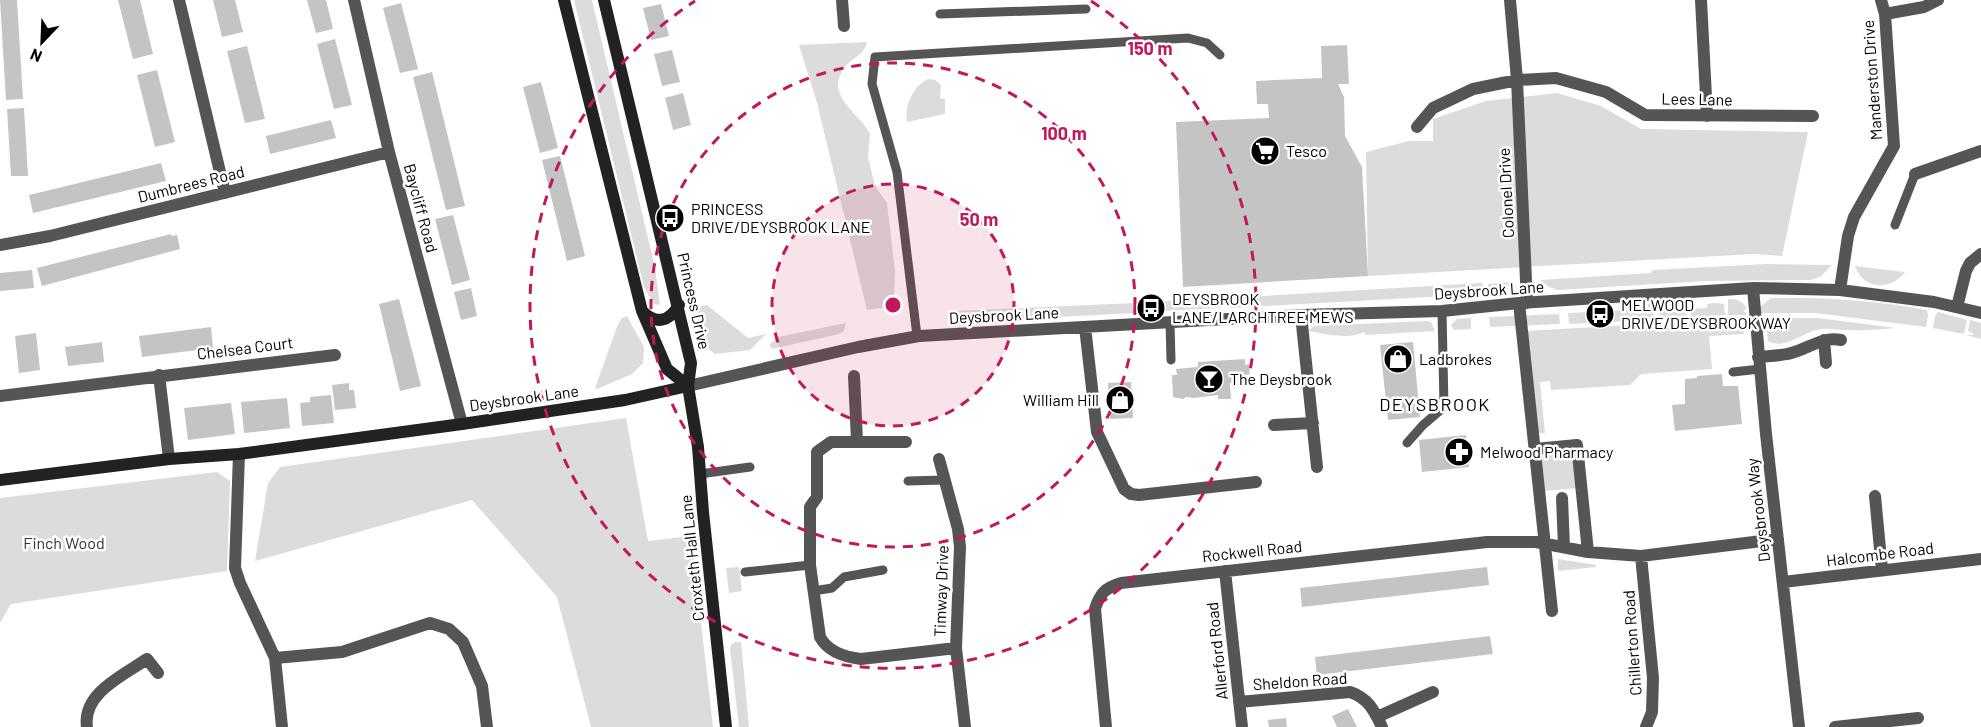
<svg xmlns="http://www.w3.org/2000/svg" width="1981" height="727" viewBox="0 0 1981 727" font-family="Barlow,sans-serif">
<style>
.green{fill:#dcdcdc}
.building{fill:#c4c4c4}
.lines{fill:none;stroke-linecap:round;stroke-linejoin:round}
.lane{stroke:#555;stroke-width:9}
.street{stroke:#555;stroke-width:12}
.secondary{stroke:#222;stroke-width:12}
.ring{fill:none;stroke:#c2185b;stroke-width:3;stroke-dasharray:10 8}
.labels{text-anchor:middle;stroke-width:5;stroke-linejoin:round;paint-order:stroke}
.street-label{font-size:16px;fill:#000;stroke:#fff}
.poi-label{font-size:16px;fill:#000;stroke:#fff;text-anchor:start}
.park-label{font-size:16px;fill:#333;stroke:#fff}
.neighbourhood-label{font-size:18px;letter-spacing:1.5px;fill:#000;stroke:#fff}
.centre{fill:#c2185b;stroke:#fff;stroke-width:3}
.ring-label{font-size:18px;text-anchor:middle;font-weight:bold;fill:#c2185b;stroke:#fff;stroke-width:5;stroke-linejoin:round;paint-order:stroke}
</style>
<rect width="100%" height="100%" fill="#fff"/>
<path class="green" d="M574,0H592L655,268L660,305L654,304L644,287Z
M867,42C864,56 854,56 846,66C822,95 859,112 870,134L868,157L875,186L887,203L895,271L894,296L889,307L867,310L817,103L799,45Z
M928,79L935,80L941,85L940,98L945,99V114L907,122C904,106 913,86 928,79Z
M1557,93L1601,106L1641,129L1808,132L1782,256L1753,254L1368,276L1366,152L1409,141H1433V119L1486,101Z
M1767,264L1832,265L1820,277L1810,280L1705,281L1558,290L1549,287L1540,280L1651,273L1653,270Z
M1855,266L1905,272C1891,291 1863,290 1855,266Z
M1511,282L1502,291L1488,293V284Z
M1482,283L1484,291L1482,294L1230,308V298Z
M1220,298V308L1164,311V307L1161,305V301Z
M1771,298C1824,297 1876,301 1927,310L1928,315L1926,327L1816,313H1761L1760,307Z
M1728,299C1737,299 1742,300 1747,309L1743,310L1747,315H1728Z
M1685,301L1688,306L1686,317L1659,319V303Z
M1135,303V313L1017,319H986L950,314L953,311Z
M1648,303L1653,306L1654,319L1594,323V318L1608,317V311L1648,308Z
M1715,303L1724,304L1725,315L1691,317V309L1707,308V304Z
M707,305L748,338L766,334L750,350L715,354L707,347L695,308Z
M1588,312L1589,323L1569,324L1568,313Z
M1938,312L1967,320L1964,334L1933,328L1935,316Z
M1559,314L1560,324L1490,327L1489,317Z
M627,316L644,347L643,363L632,374L597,389L595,388L618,324L622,318Z
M1471,318V329L1454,330L1451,325L1457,319Z
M1766,318H1817L1896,328C1881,329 1865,331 1849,330C1837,330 1828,327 1816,330C1801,334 1784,350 1768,341Z
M1970,320L1981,323V339L1966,335H1973V333L1968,331Z
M1427,321L1431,322L1435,331L1366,335L1364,332C1349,340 1326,334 1308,331L1314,326Z
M1702,321L1743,323L1744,334L1709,336L1712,369L1641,374L1630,385L1551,390L1550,381L1540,382L1545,433H1536L1525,331Z
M846,323L844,331L839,334L772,349L769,345L778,337Z
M626,418L648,541L691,536L713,727H591L557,597L472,500L255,561L268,483L280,467Z
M1573,447L1579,488L1543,491L1537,451Z
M217,472L230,481L227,571L11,604L0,623V498Z
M1558,559L1596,565V567L1558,571Z
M739,567L742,591L729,593L726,568Z
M735,642H741L749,727H739L730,649L731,645Z"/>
<path class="building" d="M0,0H17L23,99L6,100Z
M118,0H140L153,54L133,59Z
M213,0H235L243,32L222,37Z
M307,0H326L333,29L316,33Z
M401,3L418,69L400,73L383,8Z
M661,4L669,36L651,40L643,8Z
M335,39L352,105L334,109L317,44Z
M1347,45L1349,84H1338L1344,97L1345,136L1362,167L1368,276L1183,287L1176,122L1269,118L1268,104H1257L1256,81L1322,78L1321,46Z
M247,46L265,119L245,123L227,51Z
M672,50L680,82L662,86L654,54Z
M157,70L175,142L155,147L137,75Z
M432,72L465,206L446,210L413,77Z
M541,82L558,148L540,153L523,87Z
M683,93L691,125L673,130L665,98Z
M24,108L28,176H11L7,109Z
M331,120L336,138L270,154L266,136Z
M560,156L585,256L567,261L542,160Z
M161,163L166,181L33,213L29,195Z
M453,215L470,280L452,285L435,219Z
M171,234V236L177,235L180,249L42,286L37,268Z
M32,270L34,288L0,291V273Z
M471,288L477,316L461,320L454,292Z
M399,299L421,386L400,391L379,304Z
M211,327L213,348L142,357L139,336Z
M36,333L40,370L19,373L15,336Z
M102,342L104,362L68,366L65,347Z
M1413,342L1420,417L1388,420L1380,345Z
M1245,359V365L1249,364L1250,374L1246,375V382L1230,383L1231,399H1218V395L1194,398L1186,397L1183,399L1173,397L1172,375H1177L1176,369L1198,367V362Z
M1722,374L1723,386H1738L1742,424L1675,431L1672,405L1685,404V379L1697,378V376Z
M1131,382L1133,418L1110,419L1108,383Z
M349,383V390H354L356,408L335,410L332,385Z
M331,395L334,423L302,426L300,403L310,402V397Z
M287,398L290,428L244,433L241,402Z
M231,403L235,434L188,440L184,408Z
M1466,435L1469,467L1422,472L1419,440Z
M1487,567L1489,585L1302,607L1300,588Z
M1490,636L1493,654L1317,675L1315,657Z
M1348,709L1357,727H1337L1332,716Z
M1286,718L1287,727H1269L1268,720Z"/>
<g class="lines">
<path class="lane" d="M940,14L1086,9
M1895,225L1915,174
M1170,323L1171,360
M917,336L897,172L872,84L875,57L1188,38L1207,43L1220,55
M1733,372L1760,369
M1407,443L1423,425L1444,407L1442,311
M700,474L750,467
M908,481L944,480
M745,572L810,565
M813,591L832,588L844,577L883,570"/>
<path class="street" d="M179,0L225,193
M354,0L389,152L462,424
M842,0L844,26
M1510,0L1517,80L1527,303
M1701,0L1707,116
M1885,14L1924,7L1938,0
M1417,127L1433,108L1473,89L1517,80L1556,78L1606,92L1645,115L1813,116
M1915,174L1981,151
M0,245L50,236L389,152
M1753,288L1766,434L1799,727
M1840,290L1848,236L1854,217L1894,146L1885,14L1881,0
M1519,303L1552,611
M1957,307L1966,271L1970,263L1981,254
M1301,315L1317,467
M1085,327L1097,432L1124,489L1131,494L1139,495L1256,482
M1824,340L1826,363
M1758,357C1768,356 1778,356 1787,354C1806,351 1820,336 1841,340
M159,375L169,459
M854,376L857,441
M688,386L858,347L919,336L1301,315L1442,311L1519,303L1753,288L1840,290L1934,302L1981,313
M0,396L335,355
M1274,425L1313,423
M906,442H831L817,452V497L810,507V565L820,637C828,652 844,657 861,659L956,648
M1535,449L1577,445L1588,552
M239,454L235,568L240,583L275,658L282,727
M939,459L958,529L960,547L956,648L965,727
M1875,496L1882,570
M1562,498L1564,547
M1641,556L1653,678L1652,712L1646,727
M1225,571L1242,727
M1783,582L1981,559
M275,658L342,652L430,623L449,629L463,642L482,686L487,727
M1239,702L1350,692C1368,698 1374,710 1382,727
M1377,717L1433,692
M87,727C82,693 124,675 147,659L158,673
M1106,727L1095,609C1100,593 1105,588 1121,583L1487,542H1536L1588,552L1641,556L1778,539
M1835,727L1918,718"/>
<path class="secondary" d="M564,0L642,311L667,369L688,386
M604,0L691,363L688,386L698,447L703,512L726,727
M642,311C656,325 669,322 679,305
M0,480L169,459L239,454L462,424L625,400L688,386"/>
</g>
<circle cx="893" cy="305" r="121" fill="#c2185b" fill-opacity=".12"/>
<g class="ring">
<circle cx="893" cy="305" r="121"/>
<circle cx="893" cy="305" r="242"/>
<path d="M1091 1A363 363 0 1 1 695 1"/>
</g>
<defs>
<g id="supermarket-disc" transform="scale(1.5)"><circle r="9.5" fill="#000" stroke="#fff"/><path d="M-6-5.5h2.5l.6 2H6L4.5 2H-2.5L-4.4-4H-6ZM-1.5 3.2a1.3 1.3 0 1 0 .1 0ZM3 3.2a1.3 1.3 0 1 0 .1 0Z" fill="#fff"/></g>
<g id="bus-disc" transform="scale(1.5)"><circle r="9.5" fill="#000" stroke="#fff"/><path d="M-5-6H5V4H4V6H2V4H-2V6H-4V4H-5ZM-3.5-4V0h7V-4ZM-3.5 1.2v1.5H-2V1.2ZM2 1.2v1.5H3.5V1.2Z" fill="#fff"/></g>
<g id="shop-disc" transform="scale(1.5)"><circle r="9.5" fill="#000" stroke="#fff"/><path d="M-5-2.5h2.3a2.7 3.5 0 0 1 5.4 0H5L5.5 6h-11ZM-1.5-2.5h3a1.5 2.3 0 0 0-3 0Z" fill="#fff"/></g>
<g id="bar-disc" transform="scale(1.5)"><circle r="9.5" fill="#000" stroke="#fff"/><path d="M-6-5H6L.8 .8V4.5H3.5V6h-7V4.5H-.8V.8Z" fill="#fff"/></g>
<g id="pharmacy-disc" transform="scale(1.5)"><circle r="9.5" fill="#000" stroke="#fff"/><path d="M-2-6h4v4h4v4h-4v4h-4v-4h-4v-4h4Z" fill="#fff"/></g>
</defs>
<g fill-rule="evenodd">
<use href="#supermarket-disc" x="1265" y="151"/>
<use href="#bus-disc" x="670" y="218"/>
<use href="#bus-disc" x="1151" y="308"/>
<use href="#bus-disc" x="1600" y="314"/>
<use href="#shop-disc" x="1398" y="359"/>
<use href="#bar-disc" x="1209" y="379"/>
<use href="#shop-disc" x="1120" y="400"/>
<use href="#pharmacy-disc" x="1459" y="452"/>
</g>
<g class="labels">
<g class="street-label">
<text transform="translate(1872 80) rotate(-94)" y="6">Manderston Drive</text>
<text transform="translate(1697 99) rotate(1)" y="6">Lees Lane</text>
<text transform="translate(191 184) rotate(-14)" y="6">Dumbrees Road</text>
<text transform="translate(1506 193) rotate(-93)" y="6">Colonel Drive</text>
<text transform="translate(421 208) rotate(75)" y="6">Baycliff Road</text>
<text transform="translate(1489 290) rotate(-4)" y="6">Deysbrook Lane</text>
<text transform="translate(694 301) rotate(77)" y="6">Princess Drive</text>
<text transform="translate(1004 315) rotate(-3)" y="6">Deysbrook Lane</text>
<text transform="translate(245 348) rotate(-7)" y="6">Chelsea Court</text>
<text transform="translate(524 398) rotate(-8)" y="6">Deysbrook Lane</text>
<text transform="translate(1758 510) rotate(-97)" y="6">Deysbrook Way</text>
<text transform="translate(1252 551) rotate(-6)" y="6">Rockwell Road</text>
<text transform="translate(1880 554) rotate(-7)" y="6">Halcombe Road</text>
<text transform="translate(692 558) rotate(-96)" y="6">Croxteth Hall Lane</text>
<text transform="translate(941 591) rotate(-88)" y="6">Timway Drive</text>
<text transform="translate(1632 643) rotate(-94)" y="6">Chillerton Road</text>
<text transform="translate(1217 651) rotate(-96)" y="6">Allerford Road</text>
<text transform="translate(1300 681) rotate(-4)" y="6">Sheldon Road</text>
</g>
<g class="poi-label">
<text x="1286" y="157">Tesco</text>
<text x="691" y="215">PRINCESS<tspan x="691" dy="18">DRIVE/DEYSBROOK LANE</tspan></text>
<text x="1172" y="305">DEYSBROOK<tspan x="1172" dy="18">LANE/LARCHTREE MEWS</tspan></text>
<text x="1621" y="311">MELWOOD<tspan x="1621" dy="18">DRIVE/DEYSBROOK WAY</tspan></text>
<text x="1419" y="365">Ladbrokes</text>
<text x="1230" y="385">The Deysbrook</text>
<text x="1099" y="406" text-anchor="end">William Hill</text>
<text x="1480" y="458">Melwood Pharmacy</text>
</g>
<g class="park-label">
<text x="64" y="549">Finch Wood</text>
</g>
<g class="neighbourhood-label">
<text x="1435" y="411">DEYSBROOK</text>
</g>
</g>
<circle cx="893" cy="305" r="9" class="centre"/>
<g class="ring-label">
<text x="1150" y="55">150 m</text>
<text x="1064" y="140">100 m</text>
<text x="979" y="226">50 m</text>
</g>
<g transform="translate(42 42) rotate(203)" stroke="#ffffff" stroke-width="4.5" paint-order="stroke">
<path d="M0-4.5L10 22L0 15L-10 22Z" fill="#000000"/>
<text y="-9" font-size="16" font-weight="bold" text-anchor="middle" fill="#000000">N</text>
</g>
</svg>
